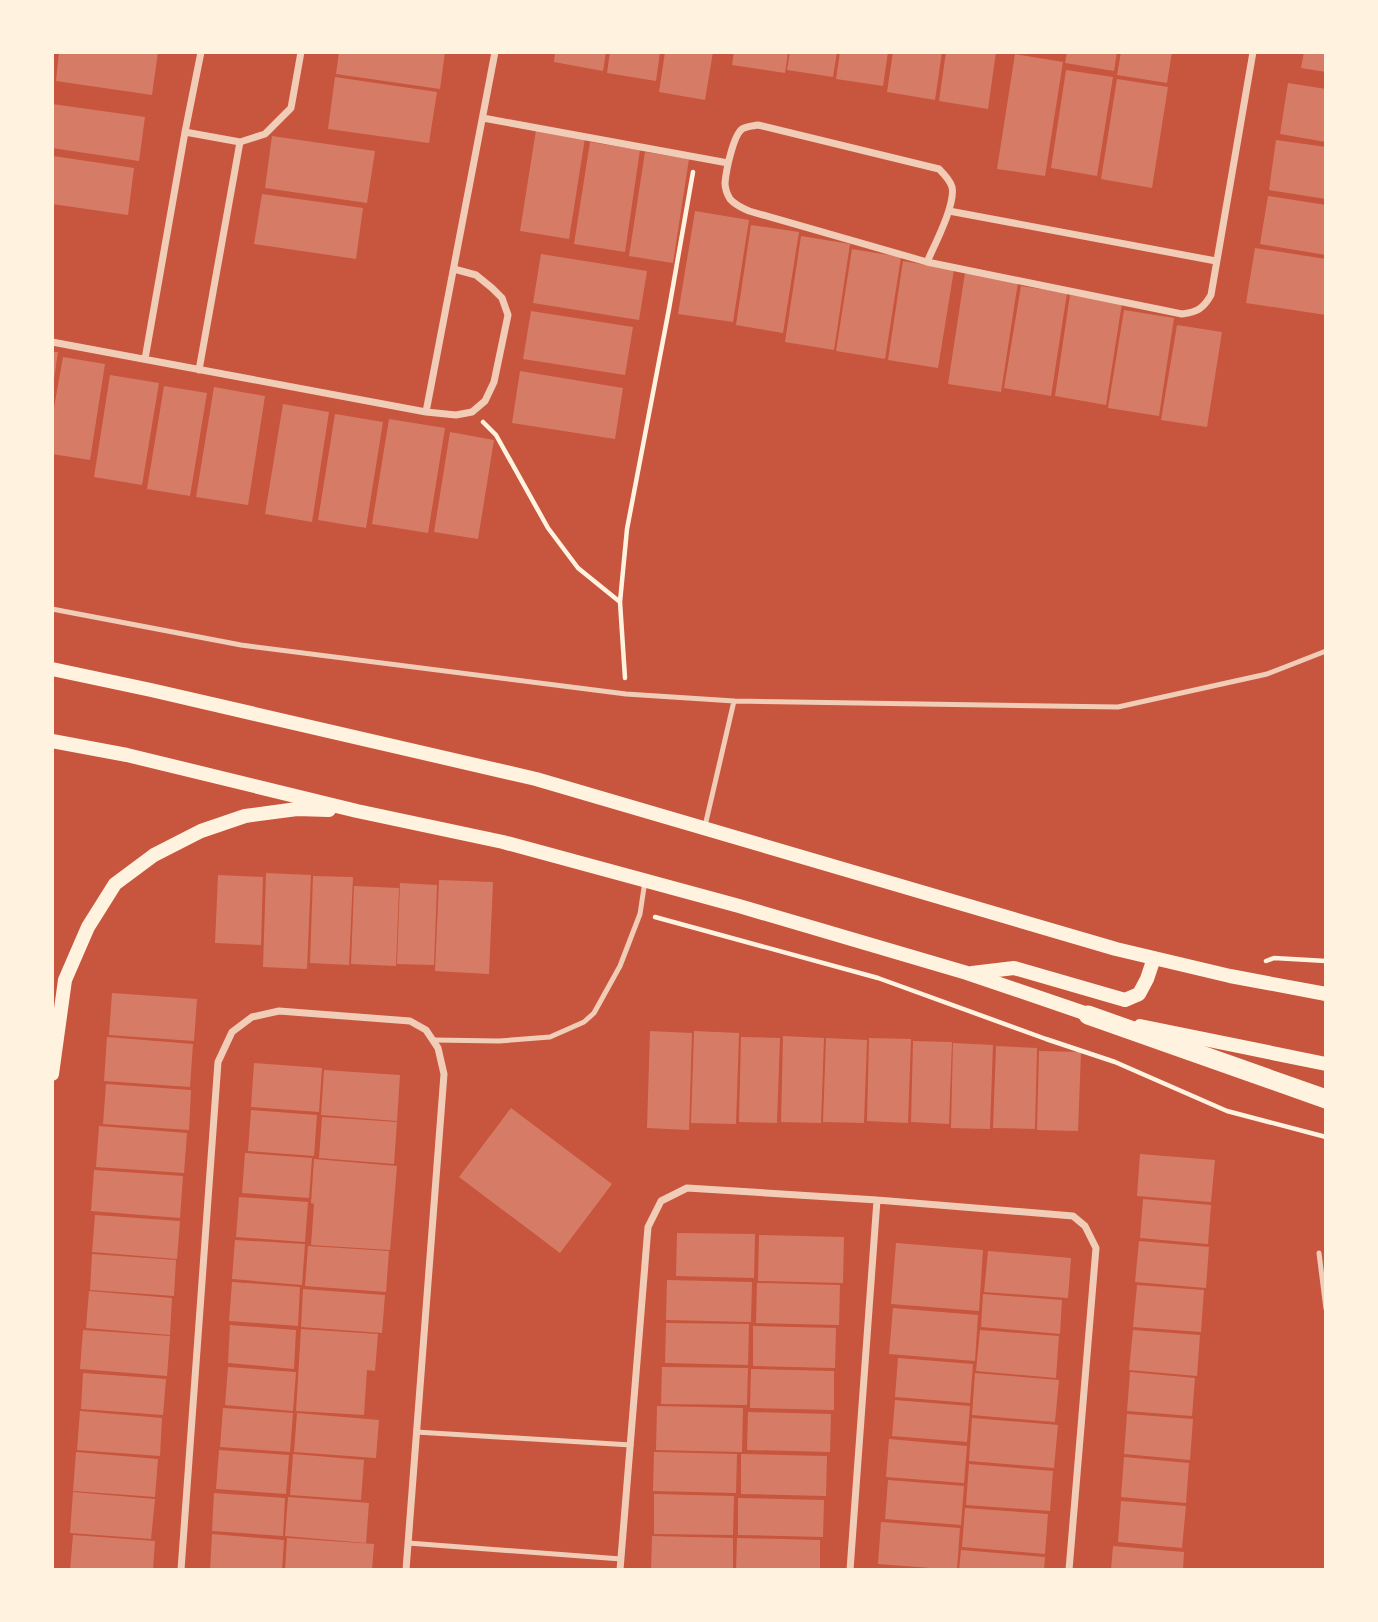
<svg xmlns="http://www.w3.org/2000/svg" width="1378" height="1622" viewBox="0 0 1378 1622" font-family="Helvetica,sans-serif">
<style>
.building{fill:#d67c66}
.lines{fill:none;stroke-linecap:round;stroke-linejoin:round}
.path{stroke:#fff3e0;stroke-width:4.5}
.service{stroke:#f1ccb7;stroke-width:5}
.minor{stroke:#f1ccb7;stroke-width:7}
.secondary{stroke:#fff3e0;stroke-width:14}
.trunk{stroke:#fff3e0;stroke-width:19}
</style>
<rect width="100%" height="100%" fill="#c8553d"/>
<path class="building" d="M59,52H158L152,95L56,81Z
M339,52H445L440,89L336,74Z
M555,52H606L603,71L554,62Z
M610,52H660L656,81L607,73Z
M665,52H713L705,100L659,92Z
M734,52H788L785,73L732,65Z
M790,52H837L833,77L787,70Z
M840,52H888L883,86L836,79Z
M893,52H942L935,100L887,92Z
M946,52H996L988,109L939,101Z
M1067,52H1117L1114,71L1065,63Z
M1121,52H1172L1167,83L1117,75Z
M1304,52H1326V72L1301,68Z
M1015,54L1063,62L1045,176L997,169Z
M1066,70L1113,77L1097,176L1051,168Z
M335,77L437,92L429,143L328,129Z
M1117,79L1168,87L1152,188L1101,179Z
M1288,83L1326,89V142L1280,134Z
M52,104L145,117L139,161L52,148Z
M536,130L585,138L569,239L520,231Z
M272,136L375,151L367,203L265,188Z
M1276,140L1326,147V199L1269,190Z
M590,142L640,150L625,252L574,244Z
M645,152L689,159L673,263L629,256Z
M53,156L134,168L128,215L52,204Z
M262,194L363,208L356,259L254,244Z
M1268,196L1326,205V255L1260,244Z
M695,211L749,220L733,322L678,314Z
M751,225L799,232L783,333L736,325Z
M801,236L850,244L834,350L785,342Z
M1255,248L1326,259V315L1246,303Z
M852,249L901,257L885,359L836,351Z
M541,254L647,271L639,320L533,303Z
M903,261L954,270L938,368L888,360Z
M965,273L1018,282L1001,392L948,384Z
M1021,286L1067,293L1051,396L1004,388Z
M1070,295L1122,303L1106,405L1055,396Z
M1124,310L1174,318L1159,416L1108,408Z
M531,311L633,327L625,375L523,359Z
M1177,325L1222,332L1207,427L1161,420Z
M52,352H58L54,379H52Z
M63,357L105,364L90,460L52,454V419Z
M520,371L623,388L615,439L512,423Z
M110,375L159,383L142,485L94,477Z
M164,386L207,393L190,496L147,489Z
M214,387L265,396L248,505L196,497Z
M283,404L329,412L312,522L265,514Z
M335,414L383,422L366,528L318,520Z
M389,419L445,428L428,533L372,524Z
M450,432L494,440L478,539L434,532Z
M266,873L311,875L307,969L263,967Z
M218,875L263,877L261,945L215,943Z
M313,876L353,877L349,965L310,963Z
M439,880L493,882L489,974L435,971Z
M400,883L437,885L434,965L397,964Z
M354,886L399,888L396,966L351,964Z
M112,993L197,999L194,1041L109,1035Z
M650,1031L692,1033L689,1130L647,1128Z
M694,1031L739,1033L736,1124L691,1123Z
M783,1036L824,1038L821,1123L781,1122Z
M107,1037L193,1044L190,1087L104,1081Z
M741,1037L780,1038L777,1123L739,1122Z
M826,1038L867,1040L864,1123L823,1122Z
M869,1038L911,1039L908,1123L867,1121Z
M913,1041L952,1042L949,1124L911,1122Z
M953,1043L993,1045L990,1129L951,1128Z
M996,1046L1037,1048L1035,1129L993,1128Z
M1039,1051L1081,1052L1078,1131L1037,1130Z
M254,1063L322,1068L319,1112L251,1107Z
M324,1070L400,1075L397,1121L321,1115Z
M106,1084L191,1090L189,1130L103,1124Z
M511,1108L612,1184L560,1253L459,1177Z
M251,1110L317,1115L314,1156L248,1151Z
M322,1117L397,1122L394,1164L319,1158Z
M99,1126L187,1133L184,1173L96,1167Z
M245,1153L312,1158L309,1198L242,1193Z
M1140,1154L1215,1160L1211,1202L1137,1196Z
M314,1159L397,1166L390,1250L311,1245L314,1204L311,1203Z
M94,1170L183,1176L180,1218L91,1211Z
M239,1197L308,1202L305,1242L236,1237Z
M1143,1199L1211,1205L1208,1244L1140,1238Z
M95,1215L180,1221L177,1259L92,1252Z
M677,1233L755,1234L754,1278L676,1276Z
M759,1235L844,1237L843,1283L758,1281Z
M235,1240L305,1244L302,1285L232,1279Z
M1139,1241L1209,1247L1206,1288L1135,1282Z
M896,1243L983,1250L979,1311L891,1304Z
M308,1246L389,1251L386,1292L305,1286Z
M988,1251L1071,1258L1068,1298L984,1292Z
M92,1254L176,1260L174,1296L90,1290Z
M667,1280L752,1282L751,1322L666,1320Z
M232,1282L300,1287L298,1326L229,1321Z
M757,1283L840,1285L839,1325L756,1323Z
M1137,1285L1204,1290L1201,1332L1133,1327Z
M303,1289L385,1295L382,1333L301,1327Z
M89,1291L172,1298L170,1335L86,1328Z
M983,1294L1062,1300L1060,1334L981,1327Z
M893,1308L978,1315L975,1361L889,1354Z
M666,1323L749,1324L748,1365L665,1363Z
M230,1325L296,1330L294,1369L228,1363Z
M753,1326L836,1328L835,1368L753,1366Z
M301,1329L378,1334L375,1371L367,1370L364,1415L296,1411Z
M83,1330L170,1336L167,1376L80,1369Z
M980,1330L1059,1336L1056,1378L976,1371Z
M1133,1330L1200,1335L1197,1376L1129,1370Z
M898,1358L973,1364L970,1403L895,1397Z
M228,1367L296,1372L293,1411L225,1405Z
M662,1367L748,1368L747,1405L661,1404Z
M751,1369L834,1371V1410L750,1408Z
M1130,1372L1195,1378L1192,1416L1127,1411Z
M83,1373L166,1379L163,1415L81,1409Z
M975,1373L1059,1380L1055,1422L972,1415Z
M895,1400L970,1406L967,1442L892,1436Z
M657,1406L743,1408L742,1452L656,1450Z
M223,1408L293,1413L290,1452L220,1447Z
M80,1411L162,1418L160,1456L77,1450Z
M748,1412L831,1414L830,1452L747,1450Z
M297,1413L379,1420L376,1458L294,1452Z
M1127,1414L1193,1419L1190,1460L1124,1454Z
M972,1418L1058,1425L1054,1468L969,1461Z
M889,1439L967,1446L964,1483L886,1477Z
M219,1450L289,1455L286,1494L216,1489Z
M76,1452L158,1459L155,1497L73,1491Z
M654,1452L737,1454L736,1493L653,1491Z
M293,1454L364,1460L361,1500L290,1495Z
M741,1454L827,1456L826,1496L741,1494Z
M1124,1457L1189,1463L1186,1503L1121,1497Z
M969,1464L1053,1471L1050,1511L966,1505Z
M888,1480L964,1486L961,1525L885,1519Z
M73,1492L155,1499L151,1539L70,1533Z
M214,1493L285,1498L283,1536L212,1531Z
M654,1494L734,1496L733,1535L654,1534Z
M288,1497L369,1503L366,1543L285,1536Z
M738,1498L824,1500L823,1537L738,1535Z
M1121,1501L1186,1506L1182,1548L1118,1542Z
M965,1508L1048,1514L1045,1554L962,1547Z
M881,1522L960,1528L957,1570L878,1564Z
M212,1534L284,1540L282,1570H210Z
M73,1535L155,1541L153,1570H70Z
M652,1536L733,1538V1570H651Z
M287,1538L374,1544L372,1570H285Z
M737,1538L820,1540V1570H736Z
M1113,1546L1184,1552L1183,1570H1111Z
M961,1550L1045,1557L1044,1570H959Z"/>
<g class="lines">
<path class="path" d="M483,422L496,435L548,528L578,568L620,602
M625,678L620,602L627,529L669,309L693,172
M655,917L878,978L1046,1039L1115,1062L1227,1111L1326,1137
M1266,961L1274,958L1326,961"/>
<path class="service" d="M52,609L241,645L626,694L734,701L1118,707L1267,674L1326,651
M705,826L734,701
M433,1040L499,1041L550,1037L584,1022L594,1013L620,966L640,914L645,881
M1319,1253L1326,1309
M416,1432L631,1445
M408,1543L621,1559"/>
<path class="minor" d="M483,118L728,163
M185,132L240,142L265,134L291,108L301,52
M949,211L1216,261
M927,262C934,246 956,204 952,187C950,180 944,174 939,169L758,125C753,126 746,126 742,129C733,136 726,171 725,183C725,188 727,194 730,199C735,205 742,208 749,211L927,262L1182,314C1197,312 1203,309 1211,295L1253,52
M52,342L426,412L456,415L472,412L485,401L494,382L508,315L502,298L492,288L476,275L454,269
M145,359L185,132L201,52
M199,370L240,142
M426,412L495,52
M181,1570L218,1062L232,1032L252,1017L279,1011L410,1021L426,1030L438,1048L444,1074L406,1570
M620,1570L648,1227L661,1201L687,1188L877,1200L1073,1216L1085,1226L1096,1248L1069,1570
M850,1570L877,1200"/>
<path class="secondary" d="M52,669L151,690L536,779L1116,949L1230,976L1326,994
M52,741L127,755L357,811L503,842L739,906L967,973L1096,1017
M972,973L1014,968L1125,1000L1139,994L1147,979L1154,958
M1140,1026L1326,1064
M52,1074L65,980L88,927L115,884L154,855L201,831L245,816L297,809L329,810"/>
<path class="trunk" d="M1088,1015L1326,1099"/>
</g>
<rect width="1378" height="1622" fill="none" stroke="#fff3e0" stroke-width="108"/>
</svg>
